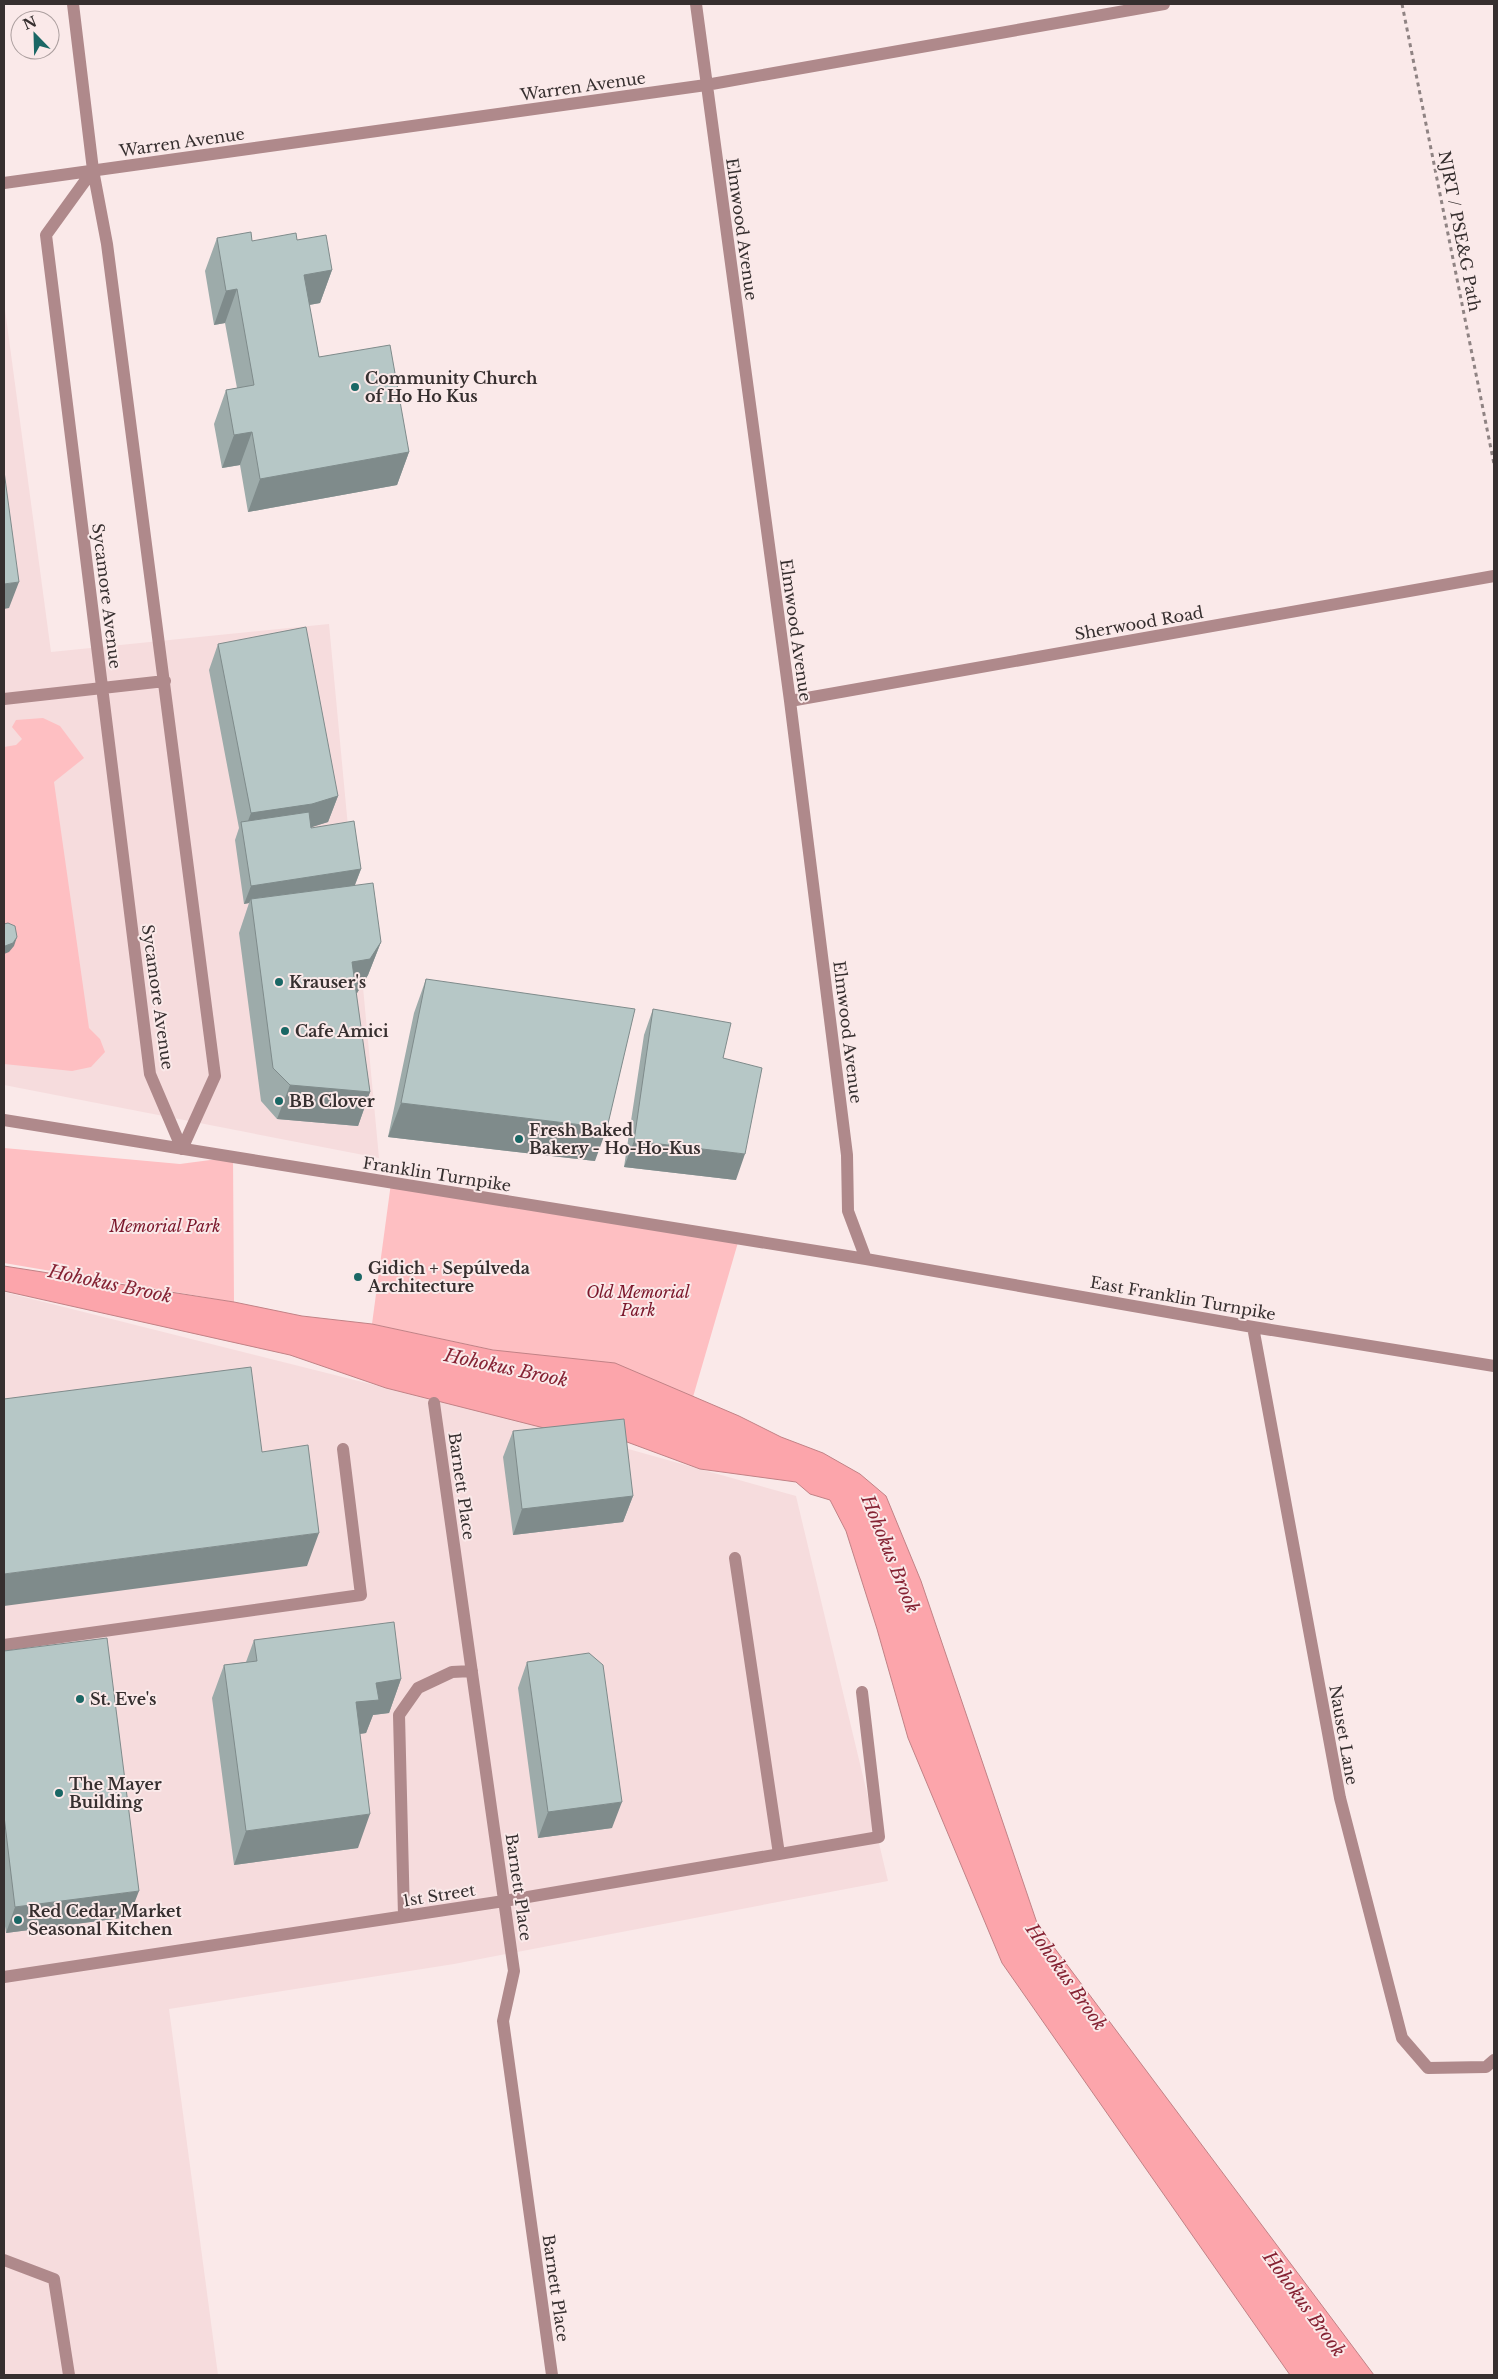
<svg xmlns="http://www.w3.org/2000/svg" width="1498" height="2379" viewBox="0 0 1498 2379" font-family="'Libre Baskerville',serif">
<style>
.built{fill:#f6dcdd}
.green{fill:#febfc2}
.water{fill:#fca5ab;stroke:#c18286}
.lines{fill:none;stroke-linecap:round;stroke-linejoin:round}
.path{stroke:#8f8383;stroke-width:3;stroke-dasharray:4 4;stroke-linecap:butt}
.minor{stroke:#af898b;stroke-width:12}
.wall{fill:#9dabaa}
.shaded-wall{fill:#7f8b8b}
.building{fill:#b6c7c6;stroke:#7f8b8b}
.poi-dot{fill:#1a6765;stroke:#fae9e9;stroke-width:2}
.labels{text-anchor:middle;stroke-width:4;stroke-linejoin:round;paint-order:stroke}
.street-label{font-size:16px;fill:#362f2f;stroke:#fae9e9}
.poi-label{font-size:16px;font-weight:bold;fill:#362f2f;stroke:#fae9e9;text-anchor:start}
.park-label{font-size:16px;font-style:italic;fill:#7b172b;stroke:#fae9e9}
.water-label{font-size:18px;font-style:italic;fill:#862334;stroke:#fae9e9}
</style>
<rect width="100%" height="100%" fill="#fae9e9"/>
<path class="built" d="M4,302L51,652L329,624L379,1158L4,1085Z
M4,1292L614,1445L796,1496L888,1881L454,1964L169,2009L218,2375H4Z"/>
<path class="green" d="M43,718L60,726L84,758L54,782L89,1028L100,1039L105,1052L91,1067L72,1071L4,1064V747L16,745L22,739L12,727L16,720Z
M4,1148L180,1164L233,1157L234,1302L4,1263Z
M391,1183L739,1239L693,1397L670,1387L372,1324Z"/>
<path class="water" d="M4,1266L234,1302L302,1316L372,1324L493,1350L615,1363L739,1416L781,1437L823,1453L860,1474L886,1496L921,1581L1038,1926L1374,2375H1290L1002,1963L908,1738L877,1629L846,1531L830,1500L810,1494L796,1482L700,1469L627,1442L548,1429L386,1388L290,1355L4,1291Z"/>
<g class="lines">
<path class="path" d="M1402,4L1494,464"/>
<path class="minor" d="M73,4L93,170L107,244L215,1076L182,1149
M696,4L790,701L847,1155L848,1211L866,1259
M93,170L46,235L150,1074L182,1149
M4,183L706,85L1164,4
M4,699L165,681
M790,701L1494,576
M4,1120L866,1259L1253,1327L1494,1366
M1253,1327L1340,1798L1402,2038L1428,2068L1486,2067L1494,2060
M434,1403L514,1971L503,2021L552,2375
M735,1558L779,1854
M4,1645L361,1595L343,1449
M404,1916L399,1715L418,1688L452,1672L472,1671
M4,1977L504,1901L879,1837L862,1692
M4,2260L54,2279L69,2375"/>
</g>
<path class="wall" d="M217,238L252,241L297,240L332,270L320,303L309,305L319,357L409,452L397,485L248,512L240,465L222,468L214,424L226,390L237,388L225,323L214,325L205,271Z
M218,644L338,796L328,822L311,827L361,869L355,885L381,942L368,975L357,993H356L370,1092L358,1126L277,1119L261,1101L239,933L249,903L244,904L235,840L239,828L209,670Z
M426,979L595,1161L388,1137L414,1013Z
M653,1009L723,1058L736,1180L624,1167L644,1035Z
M513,1431L633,1496L623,1522L513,1535L503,1457Z
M254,1640L401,1679L389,1713L373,1715L366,1733L360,1734L358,1848L234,1865L212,1698L224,1665L246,1662Z
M4,1651L129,1917L6,1933L4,1919Z
M527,1662L612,1828L538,1838L518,1688Z"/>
<path class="shaded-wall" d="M332,270L320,303L292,308L304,275Z
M237,289L225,323L214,325L226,291Z
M252,432L240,465L222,468L234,435Z
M409,452L397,485L248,512L260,479Z
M19,582L9,608L4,609V584Z
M338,796L328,822L303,830L243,834L251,813Z
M361,869L354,887L251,899L249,903L244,904L251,886Z
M17,937L14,946L9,952L4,954V950L5,946Z
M381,942L368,975L357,993L340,995L352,962Z
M290,1085L370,1092L358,1126L277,1119Z
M401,1103L607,1128L595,1161L388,1137Z
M634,1141L745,1154L736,1180L624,1167Z
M633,1496L623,1522L513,1535L522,1509Z
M319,1533L307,1566L4,1606V1574Z
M401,1679L389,1713L373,1715L366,1733L344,1736L356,1702L376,1683Z
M622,1802L612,1828L538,1838L548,1812Z
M370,1814L358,1848L234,1865L246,1831Z
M139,1891L129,1917L6,1933L15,1907Z"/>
<path class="building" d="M251,232L252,241L296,233L297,240L326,235L332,270L304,275L319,357L390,345L409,452L260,479L252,432L234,435L226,390L254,385L237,289L226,291L217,238Z
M4,471L19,582L4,584Z
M306,627L338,796L312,804L251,813L218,644Z
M309,812L311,828L354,821L361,869L251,886L241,822Z
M373,883L381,942L370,959L352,962L370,1092L290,1085L273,1068L251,899Z
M8,923L15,926L17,937L13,943L5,946L4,945V924Z
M426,979L635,1009L607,1128L401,1103Z
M653,1009L731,1023L723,1058L762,1068L745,1154L634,1141Z
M251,1367L262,1452L308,1445L319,1533L4,1574V1399Z
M624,1419L633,1496L522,1509L513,1431Z
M394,1622L401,1679L376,1683L379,1700L356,1702L370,1814L246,1831L224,1665L257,1661L254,1640Z
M107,1638L139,1891L15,1907L4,1816V1651Z
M589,1653L603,1665L622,1802L548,1812L527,1662Z"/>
<g class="poi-dot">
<circle cx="355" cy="387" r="5"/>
<circle cx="279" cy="982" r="5"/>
<circle cx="285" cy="1031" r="5"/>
<circle cx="279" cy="1101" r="5"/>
<circle cx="519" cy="1139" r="5"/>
<circle cx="358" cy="1277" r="5"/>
<circle cx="80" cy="1699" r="5"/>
<circle cx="59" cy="1793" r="5"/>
<circle cx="18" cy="1920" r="5"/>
</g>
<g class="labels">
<g class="street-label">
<text transform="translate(583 86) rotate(-8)" y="6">Warren Avenue</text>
<text transform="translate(182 142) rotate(-8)" y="6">Warren Avenue</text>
<text transform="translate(742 229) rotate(82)" y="6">Elmwood Avenue</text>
<text transform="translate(1460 231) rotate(79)" y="6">NJRT / PSE&amp;G Path</text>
<text transform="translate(107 596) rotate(83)" y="6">Sycamore Avenue</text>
<text transform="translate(1139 623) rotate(-10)" y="6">Sherwood Road</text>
<text transform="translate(796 630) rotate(82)" y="6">Elmwood Avenue</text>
<text transform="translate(158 997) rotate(82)" y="6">Sycamore Avenue</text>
<text transform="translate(848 1032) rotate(83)" y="6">Elmwood Avenue</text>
<text transform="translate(437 1174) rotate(9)" y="6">Franklin Turnpike</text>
<text transform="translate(1183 1298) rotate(10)" y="6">East Franklin Turnpike</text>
<text transform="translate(462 1486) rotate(82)" y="6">Barnett Place</text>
<text transform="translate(1344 1735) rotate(80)" y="6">Nauset Lane</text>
<text transform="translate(519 1887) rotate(82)" y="6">Barnett Place</text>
<text transform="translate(439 1895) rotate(-9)" y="6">1st Street</text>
<text transform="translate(556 2288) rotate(82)" y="6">Barnett Place</text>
</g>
<g class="poi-label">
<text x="365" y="384">Community Church<tspan x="365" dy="18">of Ho Ho Kus</tspan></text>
<text x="289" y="988">Krauser's</text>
<text x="295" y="1037">Cafe Amici</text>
<text x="289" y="1107">BB Clover</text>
<text x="529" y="1136">Fresh Baked<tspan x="529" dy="18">Bakery - Ho-Ho-Kus</tspan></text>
<text x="368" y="1274">Gidich + Sepúlveda<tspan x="368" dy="18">Architecture</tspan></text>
<text x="90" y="1705">St. Eve's</text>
<text x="69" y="1790">The Mayer<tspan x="69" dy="18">Building</tspan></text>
<text x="28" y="1917">Red Cedar Market<tspan x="28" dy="18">Seasonal Kitchen</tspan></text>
</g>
<g class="park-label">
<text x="165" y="1232">Memorial Park</text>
<text x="638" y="1298">Old Memorial<tspan x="638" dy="18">Park</tspan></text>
</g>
<g class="water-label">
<text transform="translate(110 1284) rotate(12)" y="6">Hohokus Brook</text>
<text transform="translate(506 1368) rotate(12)" y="6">Hohokus Brook</text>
<text transform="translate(890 1554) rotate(68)" y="6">Hohokus Brook</text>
<text transform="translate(1066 1977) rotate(55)" y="6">Hohokus Brook</text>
<text transform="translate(1304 2304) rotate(54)" y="6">Hohokus Brook</text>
</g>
</g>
<rect width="1498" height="2379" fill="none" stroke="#362f2f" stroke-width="10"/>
<g transform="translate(35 35) rotate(337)"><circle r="24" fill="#fae9e9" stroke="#ac9f9f"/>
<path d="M0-4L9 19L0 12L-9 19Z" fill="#1a6765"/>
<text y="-8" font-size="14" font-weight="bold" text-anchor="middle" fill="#362f2f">N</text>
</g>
</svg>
